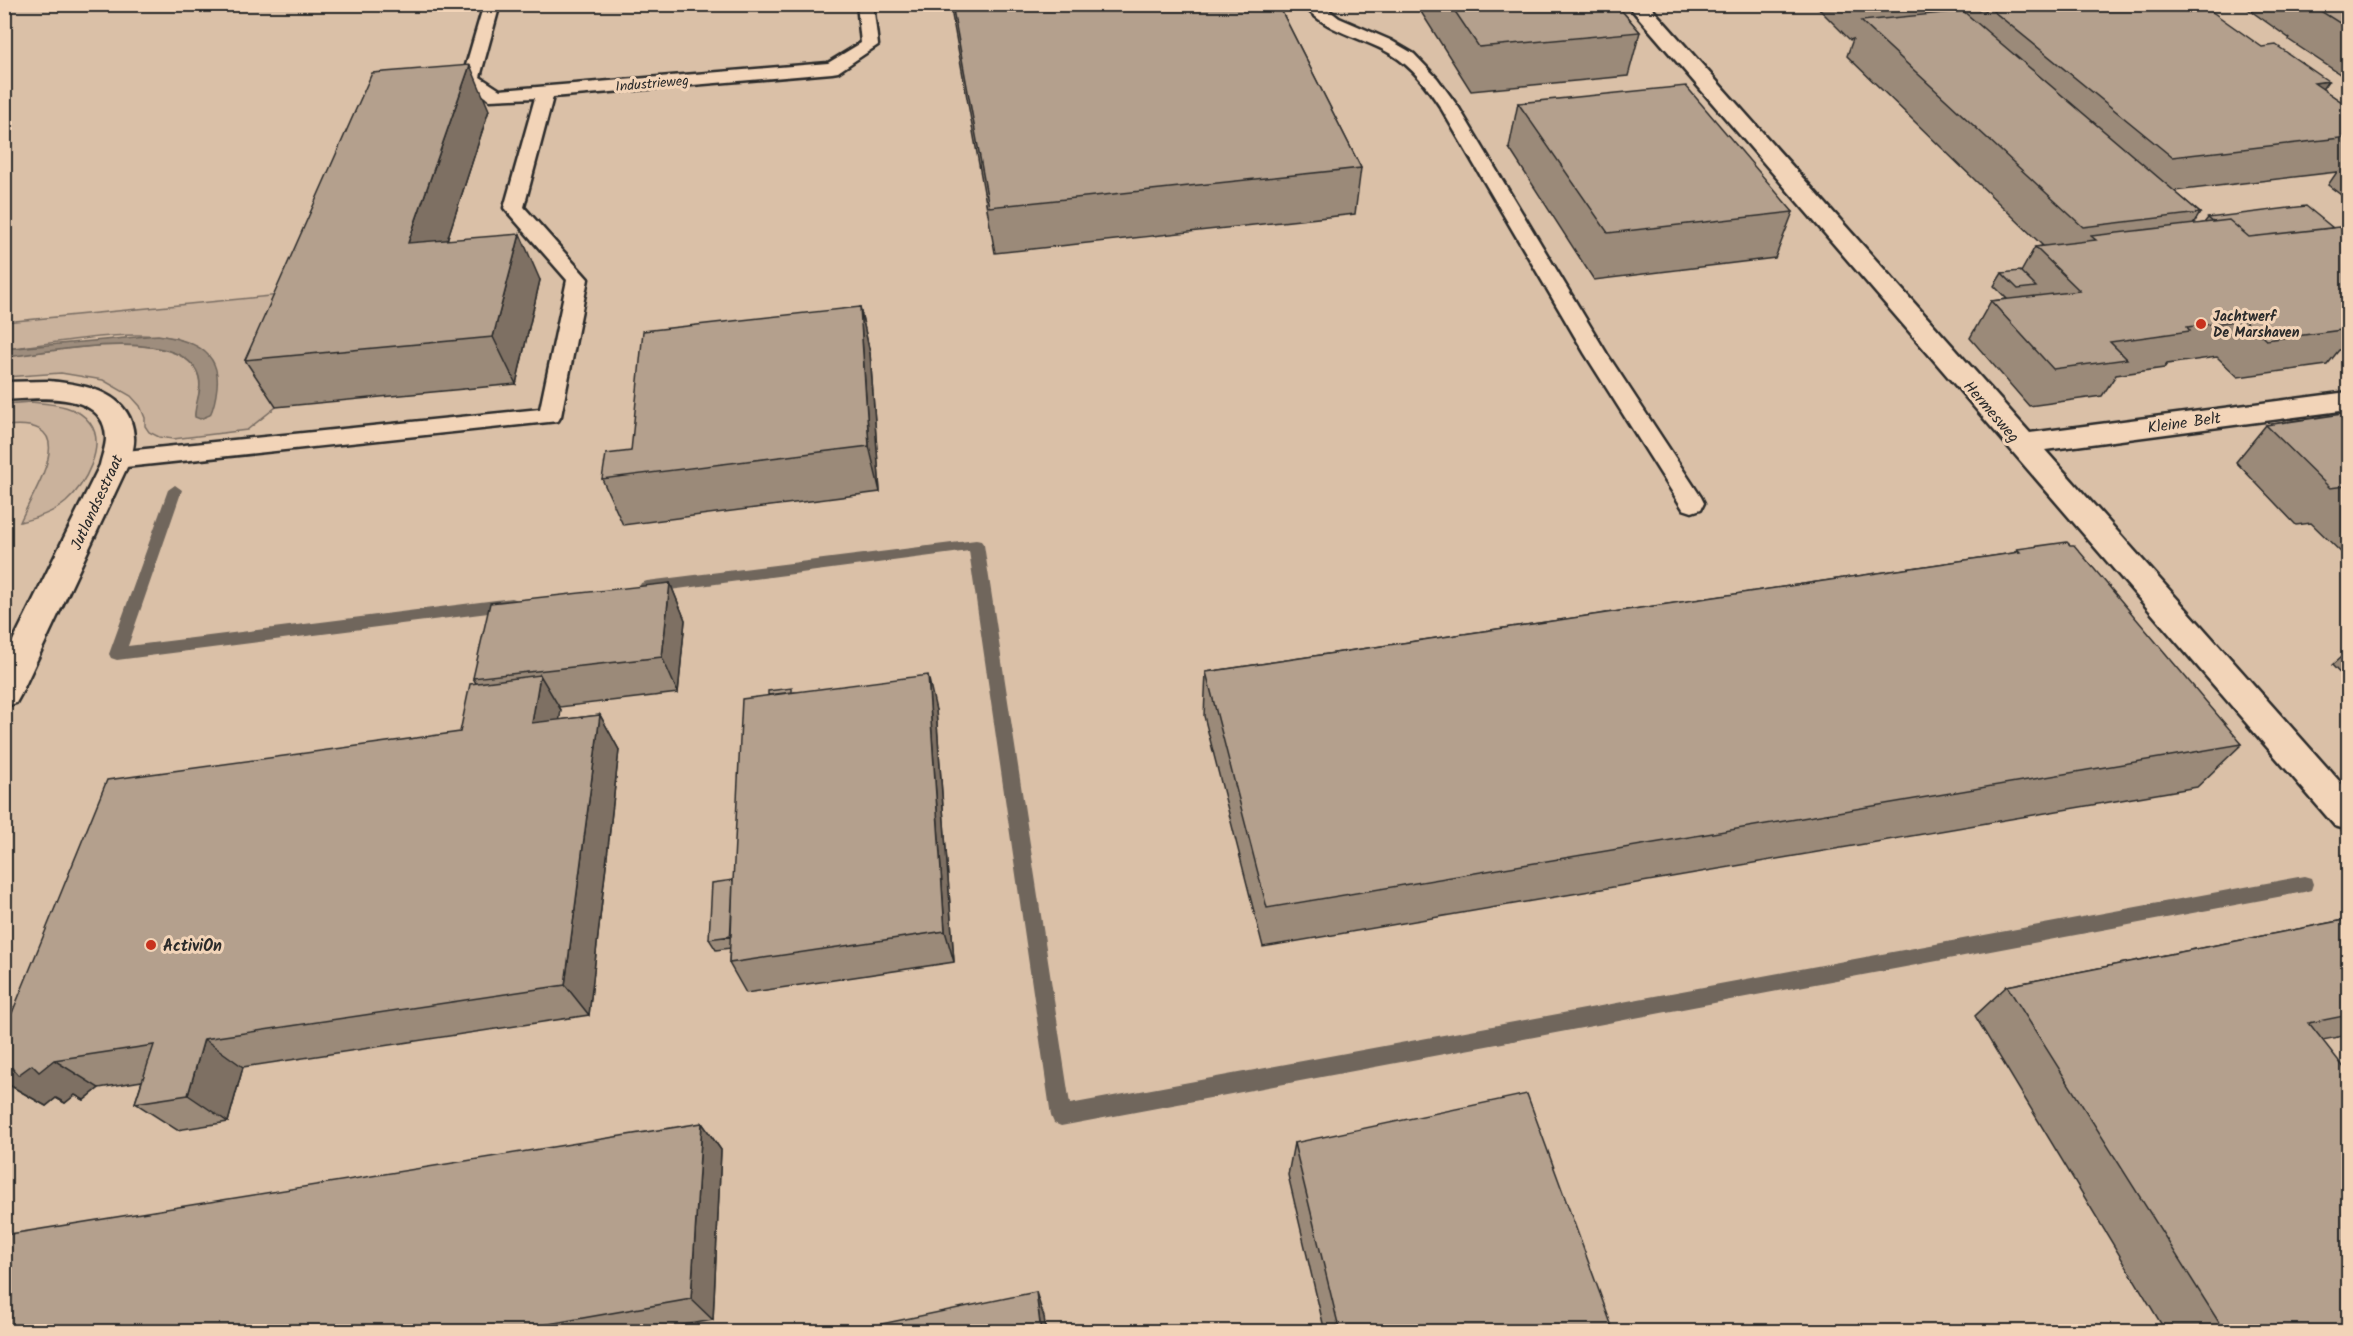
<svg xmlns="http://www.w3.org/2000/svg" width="2353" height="1336" viewBox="0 0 2353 1336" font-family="Kalam,sans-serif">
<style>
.built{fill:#dac0a7}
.green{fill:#cab29c;stroke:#7a6e64;stroke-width:1.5}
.water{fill:#9e8d7d;stroke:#70665c;stroke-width:1.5}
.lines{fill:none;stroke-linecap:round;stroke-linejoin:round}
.stream{fill:#70665c;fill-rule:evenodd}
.lane-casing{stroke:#2b2b2b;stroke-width:5}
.street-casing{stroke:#2b2b2b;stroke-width:5}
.lane{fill:#f2d4b8;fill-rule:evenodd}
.street{fill:#f2d4b8;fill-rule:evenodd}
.wall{fill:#9b8a79;stroke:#2b2b2b;stroke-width:1.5}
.shaded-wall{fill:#7e7063;stroke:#2b2b2b;stroke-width:1.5}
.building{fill:#b4a08d;stroke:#2b2b2b;stroke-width:1.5}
.poi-dot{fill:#c8321e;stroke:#f2d4b8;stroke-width:2}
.labels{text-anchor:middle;stroke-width:6;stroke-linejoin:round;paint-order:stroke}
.far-street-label{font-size:14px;fill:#2b2b2b;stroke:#f2d4b8}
.far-poi-label{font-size:14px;font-weight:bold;fill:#2b2b2b;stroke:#f2d4b8;text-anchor:start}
.street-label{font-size:16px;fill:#2b2b2b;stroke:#f2d4b8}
.poi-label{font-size:16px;font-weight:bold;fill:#2b2b2b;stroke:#f2d4b8;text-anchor:start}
</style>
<rect width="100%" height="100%" fill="#eacdb2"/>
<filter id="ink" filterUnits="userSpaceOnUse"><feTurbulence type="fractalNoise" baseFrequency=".0167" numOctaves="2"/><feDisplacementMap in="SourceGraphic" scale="12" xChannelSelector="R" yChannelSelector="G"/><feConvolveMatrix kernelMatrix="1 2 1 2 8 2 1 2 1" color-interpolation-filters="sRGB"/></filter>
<g filter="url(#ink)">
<path class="built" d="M5,5H2348V1331H5Z"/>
<path class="green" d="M291,294L276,407L247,430L173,439L159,437L149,432L145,426V418L140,406L131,396L103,380L61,373L5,377L4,357C45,353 186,323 199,378C202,389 197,403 195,414L216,391L176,338C122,329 59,343 5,349V322Z
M31,402C51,404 78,405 90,423C107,446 84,486 66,502C53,513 36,518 20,522C37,484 84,417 5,426V404Z"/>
<path class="water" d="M158,335C189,340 221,349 217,387C216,396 214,407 210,415L200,419L195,417C194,404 203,391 199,377C184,323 46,353 5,357V349Z"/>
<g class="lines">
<path class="stream" d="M175,485L182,490L128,646L512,598L518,600L520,604L518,608L512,610L117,660L111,658L109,654L168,490Z
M976,540L981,541L984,545L1070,1104L2304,876L2311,878L2313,884L2311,890L2304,892L1061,1126L1054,1123L1051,1116L969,551L647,593L641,591L639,587L641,583L647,581Z"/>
<g class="lane-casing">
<path id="lane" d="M484,4H500L480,77L500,90L828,63L861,43L857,4H873L878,45L838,72L832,73L553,97L524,207L588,279L561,416L558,421L116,468L108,466L104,460L108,454L116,452L540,409L567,280L504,208L535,98L490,100L462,79Z
M1303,4H1321L1339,18L1390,40L1414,54L1437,78L1459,108L1607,354L1701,497L1704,503L1701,509L1692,512L1683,509L1585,354L1441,108C1427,87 1413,67 1391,54C1363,37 1324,32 1303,4Z"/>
</g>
<g class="street-casing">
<path id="street" d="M1627,4H1648L2030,433L2348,392V410L2045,450L2348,791V830L2335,826Z
M48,381C84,384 132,392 134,437C135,446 131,456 128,465L21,694L16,703L4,707V659L100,465C102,456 106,446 106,438C105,390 37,398 4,400V382Z"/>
</g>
<use href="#lane" class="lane"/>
<use href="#street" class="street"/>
</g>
<path class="wall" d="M950,4H1278L1361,168L1355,214L995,253Z
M1416,4H1616L1640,32L1628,76L1471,91Z
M1814,4H1985L1987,6L2322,89L2349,107V201L2328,185L2337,172L2174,191L2200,213L2193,225L2204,223L2208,218L2333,228L2349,234V349L2339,350L2327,365L2238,377L2217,357L2167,364L2164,368L2116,375L2102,396L2029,406L1970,338L1991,301L2007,299L1994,286L2002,273L2021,272L2035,247L2043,246L1847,56L1853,39L1850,40Z
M2241,4H2349V80L2289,40L2290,37L2289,38Z
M1518,103L1793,212L1775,258L1594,280L1509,148Z
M489,110L447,240L540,280L516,384L276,407L245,360Z
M860,307L870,353L880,492L623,525L602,479L631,451Z
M2349,413V560L2311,523L2296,525L2236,462L2266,425Z
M2017,549L2242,744L2197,787L1263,947L1204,716L1206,672L2014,553Z
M670,583L685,620L678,693L559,707L561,710L559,720L600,715L619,750L589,1015L243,1067L228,1122L177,1130L135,1103L142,1081L99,1088L84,1100L75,1095L65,1103L56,1098L46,1106L4,1082V1018L460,732L476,683L473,678Z
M2349,650V683L2332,665Z
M794,692L936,710L954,962L746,993L729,963L730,948L716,950L709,939L733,880Z
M2349,919V1035L2322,1040L2349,1332H2166L1975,1016L2007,986Z
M702,1123L721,1150L713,1320L644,1332H4Z
M1294,1143L1614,1332H1325L1288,1175Z"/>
<path class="shaded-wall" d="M470,65L489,110L431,290L408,243Z
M2328,81L2303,117L2314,83Z
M520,234L540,280L516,384L493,337Z
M860,307L870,353L880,492L869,446Z
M670,583L685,620L678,693L662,657Z
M540,675L561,710L554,758L532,723Z
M928,675L936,710L954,962L945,931Z
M600,715L619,750L589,1015L565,985Z
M204,1039L243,1067L228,1122L188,1095Z
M54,1060L99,1088L84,1100L75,1095L65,1103L56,1098L46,1106L4,1082V1074L12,1068L32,1065Z
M702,1123L721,1150L713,1320L691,1299Z
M1036,1292L1044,1317L1046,1332H1041Z"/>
<path class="building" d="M952,4H1278L1361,168L989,207Z
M1450,4H1616L1640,32L1479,47Z
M1983,4H1985L1987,6L1985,11H1979Z
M2007,4H2201L2262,47L2276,45L2328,81L2314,83L2349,107V137L2172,157L1987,6Z
M2317,4H2349V29L2311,5Z
M1963,11L2200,213L2083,227L1861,21Z
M470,65L408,243L520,234L493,337L245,360L372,73Z
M1686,86L1793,212L1608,233L1518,103Z
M2306,206L2333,228L2249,237L2229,220L2213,222L2208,218Z
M2229,220L2249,237L2339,227L2349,234V316H2343L2349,321V329L2266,340L2244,320L2187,327L2190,331L2110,342L2127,359L2053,369L1991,301L2080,291L2035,247L2096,240L2091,236Z
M2020,271L2036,287L2018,289L2002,273Z
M860,307L869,446L602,479L606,454L631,451L643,331Z
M2349,413V489L2345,486L2330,488L2266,425Z
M2067,542L2070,545H2074L2242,744L1267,908L1206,672L2020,552L2017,549Z
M670,583L662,657L473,678L490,603Z
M540,675L532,723L600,715L565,985L204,1039L188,1095L135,1103L154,1045L54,1060L39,1072L32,1065L18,1075L12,1068L4,1074V1018L12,1013L107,780L460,732L470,684Z
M928,675L945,931L729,963L742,699Z
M792,688V692L768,695V691Z
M733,880L731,936L709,939L712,883Z
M2349,919V1015L2309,1023L2349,1074V1332H2225L2007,986Z
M1527,1094L1614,1332H1340L1294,1143Z
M702,1123L691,1299L503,1332H4V1235Z
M1036,1292L1041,1332H843Z"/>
</g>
<g class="poi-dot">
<circle cx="2201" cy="324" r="6"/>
<circle cx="151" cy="945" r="6"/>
</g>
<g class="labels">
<g class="far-street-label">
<text transform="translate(652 83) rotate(-5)" y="5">Industrieweg</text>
</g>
<g class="far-poi-label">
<text x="2213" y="321">Jachtwerf<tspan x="2213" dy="16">De Marshaven</tspan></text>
</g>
<g class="street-label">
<text transform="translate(1992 411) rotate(49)" y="6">Hermesweg</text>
<text transform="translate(2184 422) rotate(-8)" y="6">Kleine Belt</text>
<text transform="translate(96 502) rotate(-65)" y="6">Jutlandsestraat</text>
</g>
<g class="poi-label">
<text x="163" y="951">ActiviOn</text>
</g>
</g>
<rect width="2353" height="1336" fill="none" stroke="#f2d4b8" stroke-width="24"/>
<rect x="12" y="12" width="2329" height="1312" fill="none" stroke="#2b2b2b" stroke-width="2" filter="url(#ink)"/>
</svg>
